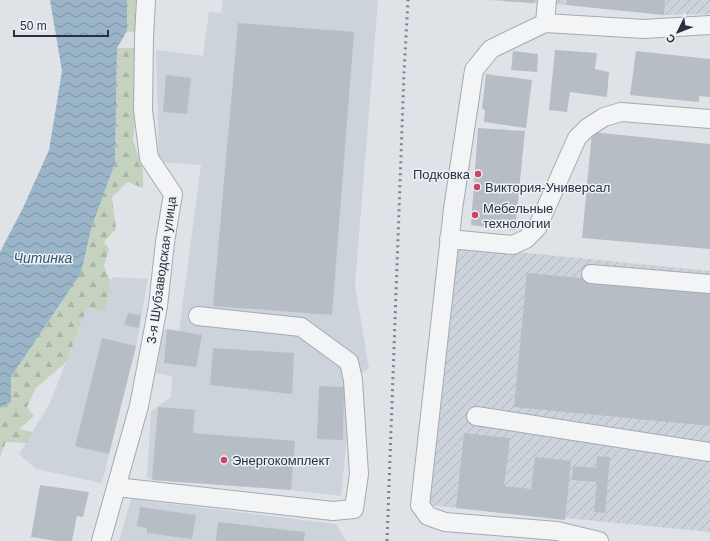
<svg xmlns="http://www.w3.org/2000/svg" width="710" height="541" viewBox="0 0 710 541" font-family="Helvetica,sans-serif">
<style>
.built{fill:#cdd3da}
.industrial{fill:url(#industrial-furrows)}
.grass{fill:url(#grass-tufts)}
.forest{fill:url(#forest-firs)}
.water{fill:url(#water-waves)}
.building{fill:#b6bdc5}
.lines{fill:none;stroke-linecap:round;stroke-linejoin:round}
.minor-casing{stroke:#a4aab2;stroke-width:20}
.minor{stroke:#f2f4f6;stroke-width:18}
.rail{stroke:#798491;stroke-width:3;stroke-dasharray:2 4;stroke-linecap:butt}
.poi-dot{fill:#cc4564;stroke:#eef2f6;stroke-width:1.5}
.labels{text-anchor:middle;stroke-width:3;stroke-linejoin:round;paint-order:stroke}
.poi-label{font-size:13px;fill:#28323f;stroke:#eef2f6;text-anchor:start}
.street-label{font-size:13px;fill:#28323f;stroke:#eef2f6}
.water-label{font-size:14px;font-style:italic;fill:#335472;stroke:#eef2f6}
</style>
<defs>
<pattern id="industrial-furrows" width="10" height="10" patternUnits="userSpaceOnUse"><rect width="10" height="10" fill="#cdd3da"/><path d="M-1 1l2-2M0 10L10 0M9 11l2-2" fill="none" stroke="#b0b6bc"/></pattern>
<pattern id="grass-tufts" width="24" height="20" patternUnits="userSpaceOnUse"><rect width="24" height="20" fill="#c6d2c0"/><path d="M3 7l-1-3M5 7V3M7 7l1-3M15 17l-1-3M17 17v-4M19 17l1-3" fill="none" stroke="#aab5a6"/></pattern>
<pattern id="forest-firs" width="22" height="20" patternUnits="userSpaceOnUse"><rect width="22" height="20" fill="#c6d2c0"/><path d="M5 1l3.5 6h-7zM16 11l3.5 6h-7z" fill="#aab5a6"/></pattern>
<pattern id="water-waves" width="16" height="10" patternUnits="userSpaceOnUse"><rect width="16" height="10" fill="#9ab4c8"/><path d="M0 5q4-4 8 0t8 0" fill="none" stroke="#7e93a4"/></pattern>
</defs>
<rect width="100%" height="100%" fill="#dfe3e8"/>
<path class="built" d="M223,0H378L355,285L369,368L346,385L349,415L341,496L291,490L152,480L147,477L151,411L171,397L172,376L156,373L163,329L179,331L201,165L159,162L156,50L203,56L209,12L221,13Z
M112,277L148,279L136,346L102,483L36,469L19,454L50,403L87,308L105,312Z
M131,499L336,524L346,541H119Z"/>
<path class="industrial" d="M486,0H710V14L664,15L547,3H534Z
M457,246L710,271V532L429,505Z"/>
<path class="grass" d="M127,0H140L139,33L127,31Z"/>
<path class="forest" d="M117,48H134L135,119L133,141L143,169V188L128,182L112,197L116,229L104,242L109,249L104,266L111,283L105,312L87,308L66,362L36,388L27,407L34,416L19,429L33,432L27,443L6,442L0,457V408L11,402V377L81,273L91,229L115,163Z"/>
<path class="water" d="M50,0H127V31L117,48L115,163L91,229L81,273L11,377V402L0,408V252L23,208L49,150L62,71Z"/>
<path class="building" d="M503,0H535L534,3L503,1Z
M567,0H665L664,15L567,5Z
M238,23L354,32L332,315L213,306Z
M555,50L597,53L595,69L609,72L607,97L570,92L567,112L549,110Z
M513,51L538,54L537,72L511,70Z
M636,51L710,59V97L699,96V102L630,95Z
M486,74L532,80L526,128L484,122L485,110L482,109Z
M166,75L191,78L187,114L163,112Z
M478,128L525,131L515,230L471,225Z
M592,132L710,144V249L582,238Z
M527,273L710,290V426L514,407Z
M128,313L141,315L139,328L124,325Z
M167,329L202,335L196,367L164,363Z
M102,338L136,346L109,454L75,446Z
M213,348L294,353L292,394L210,385Z
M319,386L344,387L343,440L317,439Z
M158,407L195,410L193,433L295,441L291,490L152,480Z
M464,433L510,438L504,486L531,489L535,457L571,461L565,520L456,508Z
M597,456L610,457L605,513L594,512L597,482L572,480L573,466L596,468Z
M40,485L89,492L83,517L77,516L72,541H55L31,537Z
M140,507L196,515L192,539L147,533V528L137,526Z
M218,522L305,532L304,541H216Z"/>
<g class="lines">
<g class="minor-casing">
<path id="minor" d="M545,23L547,0
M449,239L513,245L526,239L537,228L577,138L587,128L604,117L621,112L710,119
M591,274L710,284
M476,416L710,452
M116,487L333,511L354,509L359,474L353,380L349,362L301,327L198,316
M101,541L139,406L158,306L165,242L173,194L149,158L143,110L144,38L146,0
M599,541L557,531L445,522L428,516L420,505L453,209L474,70L491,49L545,23L644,29L710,25"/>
</g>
<use href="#minor" class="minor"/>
<path class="rail" d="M387,541L404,73L408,0"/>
</g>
<g class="poi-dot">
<circle cx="478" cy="174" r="4"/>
<circle cx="477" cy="187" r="4"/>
<circle cx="475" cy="215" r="4"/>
<circle cx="224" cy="460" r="4"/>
</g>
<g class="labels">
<g class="poi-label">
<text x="470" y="179" text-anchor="end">Подковка</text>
<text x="485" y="192">Виктория-Универсал</text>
<text x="483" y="213">Мебельные<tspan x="483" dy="15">технологии</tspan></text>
<text x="232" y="465">Энергокомплект</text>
</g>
<g class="street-label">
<text transform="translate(161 270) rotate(-82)" y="5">3-я Шубзаводская улица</text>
</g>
<g class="water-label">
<text x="43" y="263">Читинка</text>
</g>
</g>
<g transform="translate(678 32) rotate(227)" stroke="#eef2f6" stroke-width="3" paint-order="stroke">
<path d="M0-3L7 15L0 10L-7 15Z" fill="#28323f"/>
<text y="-6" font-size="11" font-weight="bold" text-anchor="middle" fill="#28323f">С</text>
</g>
<path d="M14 30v6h94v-6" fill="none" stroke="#28323f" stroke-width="2"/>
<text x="20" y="30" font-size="12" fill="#28323f" stroke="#eef2f6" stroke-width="3" paint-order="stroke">50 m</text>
</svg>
